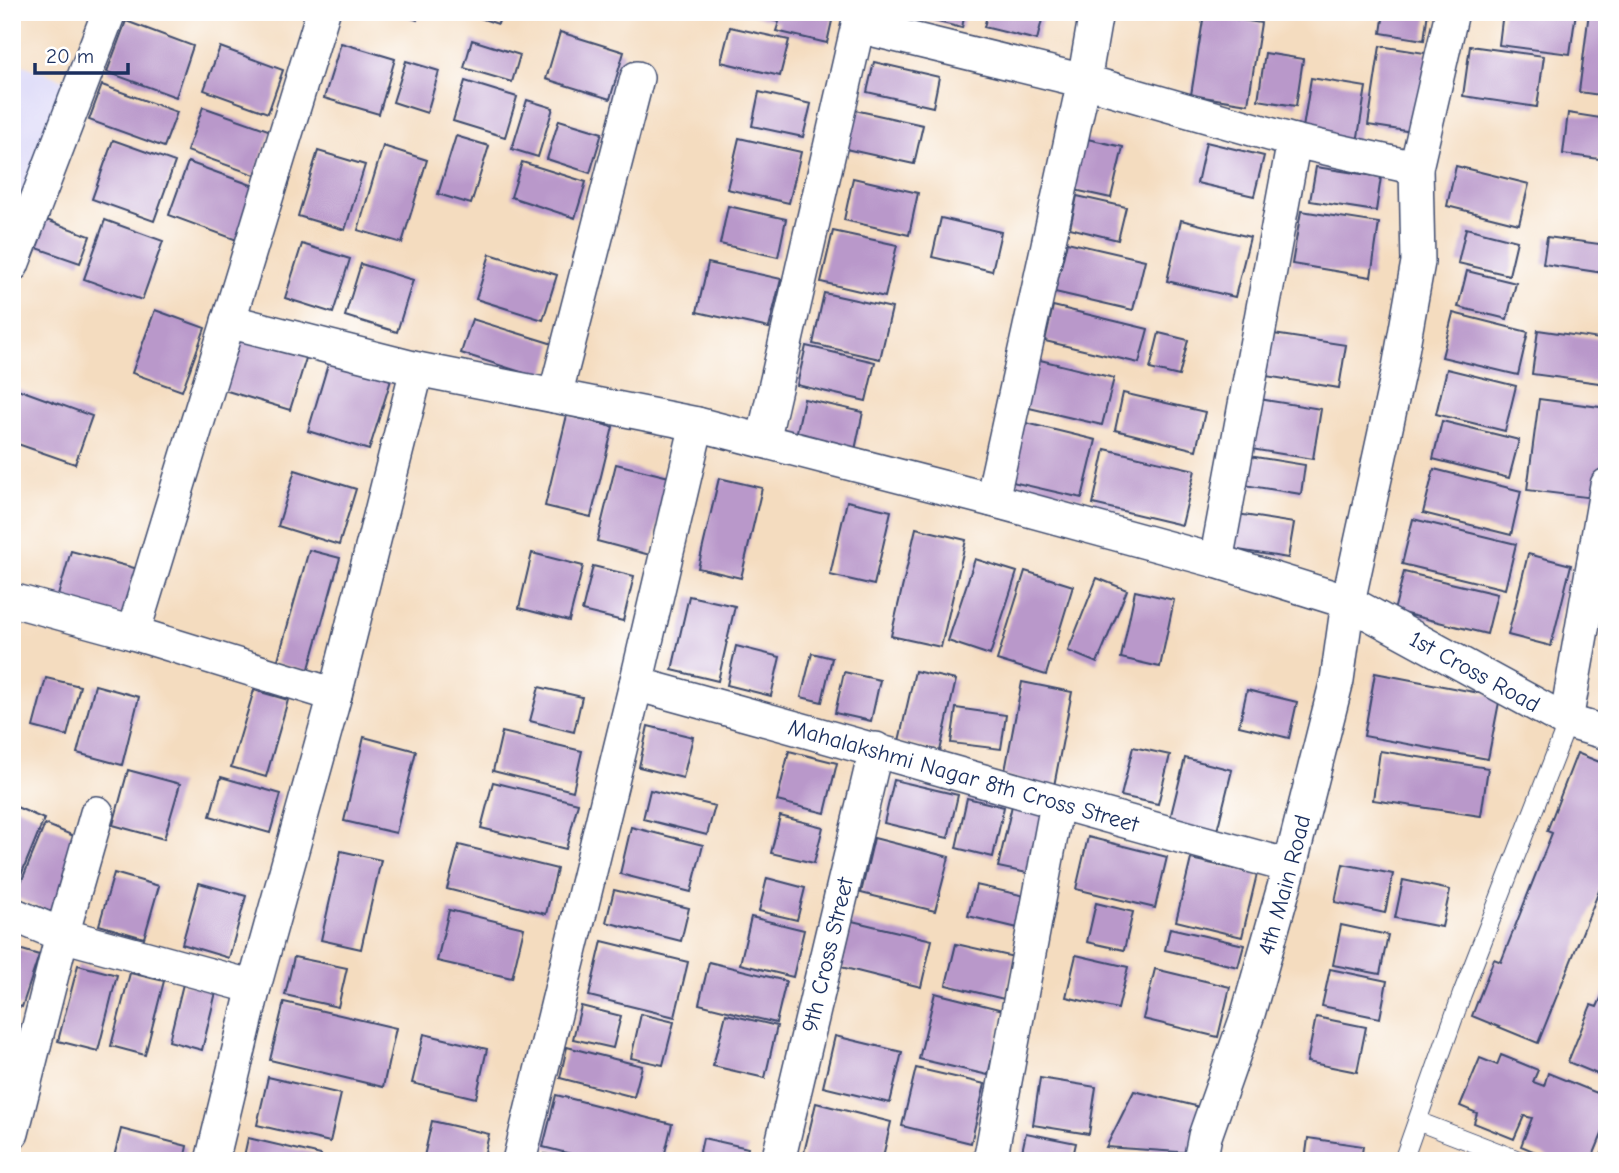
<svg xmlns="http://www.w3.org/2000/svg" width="1619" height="1173" viewBox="0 0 1619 1173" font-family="'Comic Neue',sans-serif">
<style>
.built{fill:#d9d6f7}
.building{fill:#b998ca}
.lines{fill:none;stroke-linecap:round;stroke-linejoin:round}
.service-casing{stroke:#3c496d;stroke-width:20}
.minor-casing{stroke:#3c496d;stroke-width:36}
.service{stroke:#fff;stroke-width:18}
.minor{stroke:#fff;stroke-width:33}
.labels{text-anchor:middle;stroke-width:5;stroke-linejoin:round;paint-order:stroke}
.street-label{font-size:23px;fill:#1b2f5e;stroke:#fff}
</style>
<rect width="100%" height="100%" fill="#fff"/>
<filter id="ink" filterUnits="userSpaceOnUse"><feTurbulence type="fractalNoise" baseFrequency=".0143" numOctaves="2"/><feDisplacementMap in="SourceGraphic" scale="14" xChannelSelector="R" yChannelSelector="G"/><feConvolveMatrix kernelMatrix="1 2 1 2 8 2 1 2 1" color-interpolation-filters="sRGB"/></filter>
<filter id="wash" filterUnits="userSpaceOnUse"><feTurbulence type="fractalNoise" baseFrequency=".00686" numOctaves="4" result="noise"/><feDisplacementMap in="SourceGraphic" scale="28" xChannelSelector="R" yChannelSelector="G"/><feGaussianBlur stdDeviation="1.57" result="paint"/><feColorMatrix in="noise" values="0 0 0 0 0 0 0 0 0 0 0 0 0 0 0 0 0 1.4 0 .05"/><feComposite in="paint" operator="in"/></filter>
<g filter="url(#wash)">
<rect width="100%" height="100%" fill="#f4dcbf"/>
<path class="built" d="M12,61L69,82L12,242Z"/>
<g id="blocks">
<path class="building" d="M394,12H419L417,20Z
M462,12H502L498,24Z
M741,12H834L827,43L776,31L779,22Z
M915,12H965L962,28L914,16Z
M988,12H1044L1037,40L984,27Z
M1384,12H1428L1424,40L1381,33Z
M1503,12H1576L1570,54L1499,45Z
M1589,12H1607V96L1579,92Z
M1204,14L1261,23L1248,104L1191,95Z
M126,21L193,46L176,97L107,72Z
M730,27L789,40L780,76L721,62Z
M560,32L624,52L610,99L546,79Z
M472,40L520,55L512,82L464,68Z
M341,43L395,59L379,114L324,98Z
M1380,46L1431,54L1419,133L1368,125Z
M1470,46L1544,56L1537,107L1463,96Z
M220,47L283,70L268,113L204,90Z
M1265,53L1303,59L1296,106L1258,100Z
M406,61L439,71L427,113L393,102Z
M874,62L939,77L933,107L867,92Z
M1311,78L1366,87L1357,143L1302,134Z
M465,81L517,97L505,137L453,121Z
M102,85L177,112L164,147L89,120Z
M759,92L811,104L803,137L752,126Z
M527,100L553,108L538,157L512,149Z
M203,107L271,131L255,175L187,151Z
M12,109L18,111L12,125Z
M850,109L923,125L914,164L841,148Z
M1568,113L1607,119V160L1563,154Z
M559,120L602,133L590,173L547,159Z
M456,136L489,146L471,204L438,194Z
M739,138L801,152L789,203L727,189Z
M1083,138L1123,147L1111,198L1070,189Z
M113,140L175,162L154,221L92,199Z
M1206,142L1264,156L1254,196L1197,183Z
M383,146L427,160L402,243L358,230Z
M318,151L365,165L345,230L298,216Z
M188,162L265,190L245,243L169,215Z
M522,162L586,182L575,218L511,197Z
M1456,166L1529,184L1519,224L1447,206Z
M1316,167L1381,177L1376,211L1310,201Z
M853,178L918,193L909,235L844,220Z
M1077,196L1126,207L1118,240L1070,228Z
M728,206L786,219L778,257L720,244Z
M1301,211L1379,223L1371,277L1292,264Z
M41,218L90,236L80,263L31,246Z
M941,218L1001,232L992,271L932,257Z
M105,220L163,241L142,300L84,279Z
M1181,220L1250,237L1235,297L1167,281Z
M1466,228L1517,241L1509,275L1458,263Z
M833,231L897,245L885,297L821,282Z
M1547,237L1607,245L1604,273L1543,264Z
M1067,242L1145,260L1133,310L1055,292Z
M302,244L350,259L333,313L285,298Z
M490,254L557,275L543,320L476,299Z
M708,263L781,279L769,328L697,312Z
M361,264L413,280L397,332L345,316Z
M1467,271L1516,283L1507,319L1458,307Z
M824,293L892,308L880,359L813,344Z
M1053,306L1148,329L1139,363L1045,341Z
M155,310L205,328L182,391L132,373Z
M1453,313L1528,332L1518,375L1442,357Z
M472,319L553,344L543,379L461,353Z
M1538,330L1607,340V384L1532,374Z
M1159,333L1188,340L1179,376L1150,369Z
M1267,333L1346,345L1339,388L1260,375Z
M241,335L307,355L290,410L224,390Z
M806,346L875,362L866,401L797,385Z
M1036,359L1114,378L1102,425L1025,407Z
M329,361L391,380L369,450L308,431Z
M1447,369L1516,386L1505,431L1436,414Z
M12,387L92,416L75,464L12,442Z
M1123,393L1205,412L1196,450L1115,430Z
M804,399L863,412L855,450L796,436Z
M1259,399L1321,409L1313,459L1251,449Z
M1539,399L1607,408V461L1602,499L1527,490Z
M567,415L613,427L591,517L545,506Z
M1018,421L1096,440L1082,498L1004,480Z
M1442,421L1519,440L1509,478L1433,459Z
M1105,449L1195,470L1182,525L1093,504Z
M1243,455L1305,465L1301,494L1238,484Z
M616,464L669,477L650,555L597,541Z
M1434,469L1521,491L1511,535L1423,513Z
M295,470L356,489L339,545L278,526Z
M719,478L762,488L741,578L698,568Z
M847,501L891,511L874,585L830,575Z
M1231,513L1294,523L1288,558L1226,548Z
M1413,519L1516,544L1505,589L1402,564Z
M916,528L966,540L941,647L891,636Z
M309,550L340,558L308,672L277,663Z
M71,551L138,569L125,617L57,599Z
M532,553L583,566L569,621L519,608Z
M1528,554L1571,565L1551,646L1508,635Z
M975,559L1017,572L990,655L948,641Z
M593,566L634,576L623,621L582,611Z
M1025,571L1073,586L1046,675L997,660Z
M1404,572L1497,594L1487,634L1394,611Z
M1097,578L1127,590L1097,663L1068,651Z
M1135,591L1174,600L1160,667L1121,658Z
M689,596L735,606L718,681L672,670Z
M736,646L780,657L771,696L727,685Z
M812,653L832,658L822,702L801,697Z
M915,671L956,680L940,751L899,741Z
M844,672L880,680L871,721L835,713Z
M1375,673L1500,697L1488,759L1364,736Z
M46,678L80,686L67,736L33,727Z
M1022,682L1072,692L1054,786L1004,776Z
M95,685L139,697L122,765L77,753Z
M539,687L582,697L574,732L530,721Z
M254,690L288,700L266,777L231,767Z
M1247,690L1297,702L1289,738L1239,726Z
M956,708L1006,715L1001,749L951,743Z
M648,726L693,737L683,778L639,767Z
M502,732L582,751L573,791L493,771Z
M364,737L416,751L396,833L344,821Z
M1133,747L1170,755L1158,804L1121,796Z
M789,751L837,763L825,813L777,801Z
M1380,751L1488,768L1481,816L1373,800Z
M1577,753L1607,765V871L1538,1043L1472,1016L1494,959L1501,962L1552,833L1547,831Z
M1185,758L1232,770L1215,839L1168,827Z
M128,770L180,784L164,839L113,825Z
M221,777L281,794L270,833L210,816Z
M894,780L958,795L948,838L884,823Z
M493,782L578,803L566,849L481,828Z
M650,790L715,806L707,835L643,819Z
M967,798L1004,807L993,857L956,848Z
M1013,801L1047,809L1032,874L998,867Z
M12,805L44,819L12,897Z
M780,816L823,827L814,863L771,853Z
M45,824L86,841L56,914L15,897Z
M631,827L703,845L691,892L620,874Z
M1088,837L1167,857L1155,908L1076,889Z
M874,838L949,857L935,911L861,893Z
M459,845L557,869L546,914L447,889Z
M341,851L381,860L361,949L321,940Z
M1191,859L1257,874L1242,937L1176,921Z
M1343,864L1393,874L1385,913L1335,902Z
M114,873L159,886L144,938L99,925Z
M767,878L805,888L797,920L759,911Z
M1403,880L1450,890L1442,927L1395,918Z
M199,883L246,896L229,958L182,944Z
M976,885L1029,897L1022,929L968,916Z
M614,890L689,908L681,941L606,922Z
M1096,903L1133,912L1124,950L1087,942Z
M449,910L524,928L512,978L437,961Z
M751,917L804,930L793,977L740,964Z
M852,921L932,940L921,987L841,967Z
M1341,925L1388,935L1380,974L1333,965Z
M1170,928L1244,945L1238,967L1165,950Z
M602,941L688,962L675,1017L589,996Z
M956,944L1014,957L1004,999L946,985Z
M12,947L39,955L22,1007L12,1004Z
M1076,955L1128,967L1118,1009L1066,997Z
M294,957L347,968L338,1007L285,995Z
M709,962L786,981L776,1023L699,1004Z
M78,965L117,975L98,1051L58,1041Z
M1155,969L1230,987L1218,1037L1143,1019Z
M1330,969L1387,981L1380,1018L1322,1006Z
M130,973L164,981L145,1055L111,1046Z
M183,984L216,992L202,1050L169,1041Z
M1607,985V1078L1568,1062L1591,1005L1597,1007Z
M935,993L1003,1010L988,1075L919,1059Z
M284,1002L396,1028L383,1087L270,1060Z
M581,1006L621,1016L613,1048L573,1039Z
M641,1014L674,1022L663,1065L631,1058Z
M726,1014L777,1026L765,1078L713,1066Z
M1316,1017L1366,1027L1357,1072L1307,1062Z
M424,1034L487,1049L476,1098L412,1083Z
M835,1036L902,1052L890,1103L823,1087Z
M567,1047L642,1066L634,1097L560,1078Z
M1501,1055L1538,1070L1533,1082L1544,1086L1548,1073L1607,1097V1122L1591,1161H1557L1521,1146L1532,1118L1524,1116L1514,1139L1474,1123L1477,1113L1460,1106L1480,1058L1497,1065Z
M916,1068L985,1084L971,1143L902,1126Z
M268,1077L341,1094L330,1142L257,1125Z
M1040,1078L1096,1087L1089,1134L1033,1125Z
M1134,1091L1204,1108L1193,1153L1106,1147Z
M556,1095L672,1124L663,1161H599L543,1147Z
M816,1103L891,1122L882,1161H802Z
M432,1121L489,1134L483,1161H423Z
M121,1129L187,1146L184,1161H113Z
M1026,1133L1076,1143L1072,1161H1020Z
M248,1138L321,1155L320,1161H243Z
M703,1138L748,1148L745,1161H698Z
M1308,1138L1363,1146L1361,1161H1305Z
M32,1154L54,1160V1161H31Z
M545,1154L570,1160V1161H544Z
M1426,1155L1440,1161H1415L1417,1156L1425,1159Z"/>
</g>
</g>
<g filter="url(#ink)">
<use href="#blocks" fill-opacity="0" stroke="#3c496d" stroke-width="2"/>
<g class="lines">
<g class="service-casing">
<path id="service" d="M1417,1121L1521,1161
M1403,1161L1462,994L1562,737L1566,721
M1607,1161V1160"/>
</g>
<g class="minor-casing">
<g id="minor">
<path d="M858,26L1084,81L1294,141L1416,168"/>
<path d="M12,265L109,12"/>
<path id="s1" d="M228,321L417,369L697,424L992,500L1216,561L1348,602L1566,721L1607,733"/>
<path d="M555,396L637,78"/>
<path d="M763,441L861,12"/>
<path d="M992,500L1084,81L1096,12"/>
<path d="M1216,561L1294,141"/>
<path d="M12,600L133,633L335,695"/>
<path d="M133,633L323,12"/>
<path id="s2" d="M636,684C855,743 1072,808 1290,866"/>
<path d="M1566,721L1607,485"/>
<path d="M12,914L62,935L254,987"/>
<path d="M12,1133L62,935L97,813"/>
<path d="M212,1161L254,987L335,695L417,369"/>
<path d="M519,1161L636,684L697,424"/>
<path id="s3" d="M778,1161L876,749"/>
<path d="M990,1161L1057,804"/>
<path id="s4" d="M1200,1161L1205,1136L1248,1014L1290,866L1337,680L1348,602L1399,368L1418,262L1416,168L1452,12"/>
</g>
</g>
<use href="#service" class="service"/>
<use href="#minor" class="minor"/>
</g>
</g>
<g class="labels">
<g class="street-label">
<text dy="8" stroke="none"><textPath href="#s1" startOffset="1300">1st Cross Road</textPath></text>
<text dy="8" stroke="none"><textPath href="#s2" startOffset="340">Mahalakshmi Nagar 8th Cross Street</textPath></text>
<text dy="8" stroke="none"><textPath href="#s4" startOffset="289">4th Main Road</textPath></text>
<text dy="8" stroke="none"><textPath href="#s3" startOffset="212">9th Cross Street</textPath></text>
</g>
</g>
<rect width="1619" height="1173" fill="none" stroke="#fff" stroke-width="42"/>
<path d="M35 63v10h93v-10" fill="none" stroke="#1b2f5e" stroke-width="3.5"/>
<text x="46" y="63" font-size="21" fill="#1b2f5e" stroke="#ffffff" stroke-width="5" paint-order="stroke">20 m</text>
</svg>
